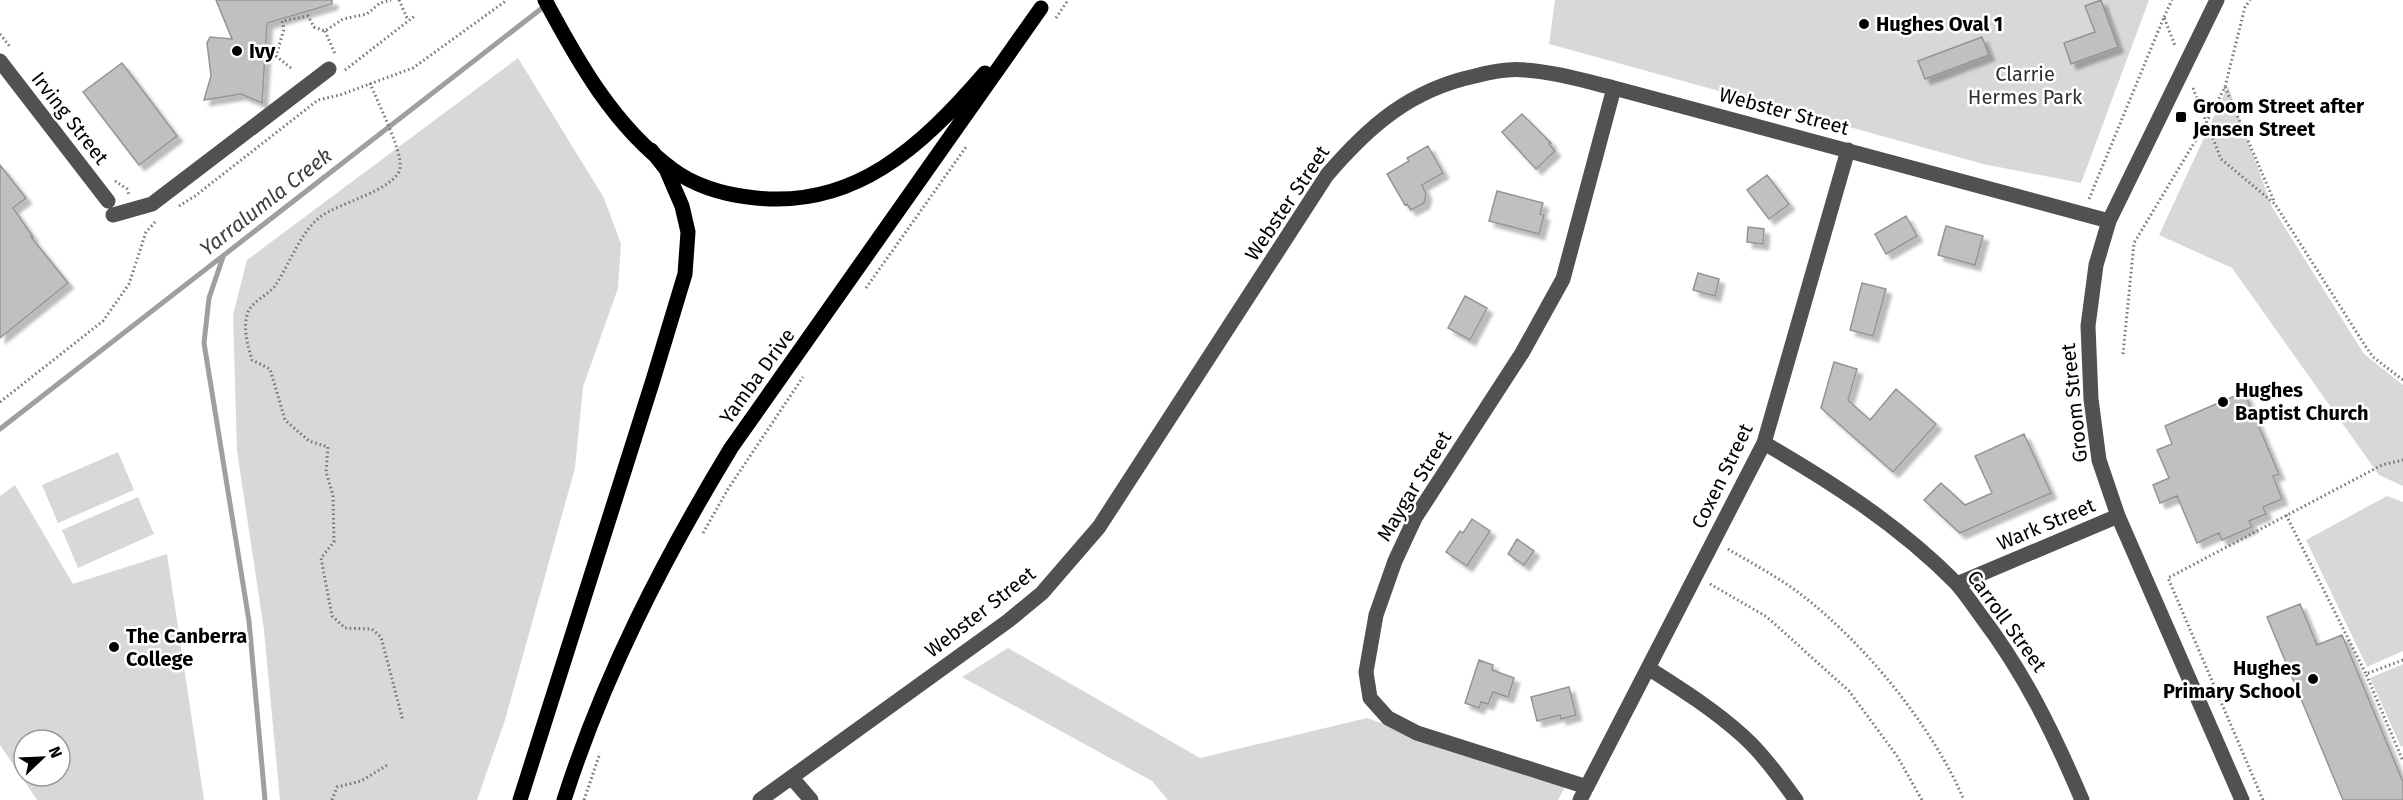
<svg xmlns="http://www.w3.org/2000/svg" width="2403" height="800" viewBox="0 0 2403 800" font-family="'Fira Sans',sans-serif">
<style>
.green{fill:#d8d8d8;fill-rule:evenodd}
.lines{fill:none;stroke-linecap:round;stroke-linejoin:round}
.stream{stroke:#9f9f9f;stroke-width:5}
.building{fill:#c0c0c0;stroke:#959595;stroke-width:1.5;filter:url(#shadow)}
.path{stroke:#737373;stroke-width:3;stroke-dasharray:1.5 3;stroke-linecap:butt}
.minor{stroke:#515151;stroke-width:15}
.major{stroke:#000;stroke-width:15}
.poi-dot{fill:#000;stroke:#fff;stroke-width:2}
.labels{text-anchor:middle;stroke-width:5;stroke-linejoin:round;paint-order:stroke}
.poi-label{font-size:20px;font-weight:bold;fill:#000;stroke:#fff;text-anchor:start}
.park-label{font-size:20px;fill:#2f2f2f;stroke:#fff}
.street-label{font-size:20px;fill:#000;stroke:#fff}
.water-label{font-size:21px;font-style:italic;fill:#404040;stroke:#fff}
</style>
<defs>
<filter id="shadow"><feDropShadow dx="5.5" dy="5.5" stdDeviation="1.5" flood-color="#0004"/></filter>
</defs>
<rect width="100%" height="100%" fill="#fff"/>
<path class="green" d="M1555,0H2149L2081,183L1983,164L1549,44Z
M518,58L604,198L621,244L618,288L583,387L575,468L505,720L477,800H280L264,630L237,451L233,315L247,260Z
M2228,86L2272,207L2364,354L2403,385V486L2379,475L2232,268L2159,235Z
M118,452L134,490L58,523L42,485Z
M15,485L73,584L167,554L204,800H37L0,745V496ZM24,740H60V776H24Z
M2387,496L2403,502V651L2367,667L2306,540Z
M138,497L154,534L78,568L62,530Z
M1008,648L1200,758L1367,718L1565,787L1558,800H1168L1152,781L962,677Z
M2403,664V746L2401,747L2370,678Z"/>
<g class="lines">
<path class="stream" d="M223,257L209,298L204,343L249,621L265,800
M0,429L546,5"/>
</g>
<path class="building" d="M216,0H332V4L267,23L262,103L241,94L204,100L211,76L207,43L210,37L232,39Z
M2101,0L2118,47L2071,64L2064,43L2095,32L2085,6Z
M1982,37L1989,55L1925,79L1918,61Z
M122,63L177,136L139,165L83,92Z
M1522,114L1551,143L1549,144L1555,151L1536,169L1502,132Z
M1428,146L1443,173L1422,185L1426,194L1424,203L1411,210L1407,204L1405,205L1387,174L1409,161L1407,158Z
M0,165L26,198L13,208L33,237H31L68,283L0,338Z
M1767,175L1789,204L1769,219L1747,190Z
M1497,191L1543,203L1540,214L1544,215L1539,234L1489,221Z
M1906,216L1917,236L1886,254L1875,234Z
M1946,226L1983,236L1975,265L1938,255Z
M1748,227L1764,229L1763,244L1747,242Z
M1698,273L1719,279L1715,296L1693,290Z
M1862,283L1886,289L1873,336L1850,330Z
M1465,296L1487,308L1470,340L1448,328Z
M1834,362L1857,369L1848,400L1870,420L1896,389L1936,424L1893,472L1821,408Z
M2244,392L2279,474L2273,476L2282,499L2263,507L2266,514L2249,521L2252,527L2222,540L2219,533L2197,543L2177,496L2160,503L2153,485L2169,478L2157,450L2172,444L2165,426Z
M2024,434L2051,493L1960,533L1924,500L1941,483L1965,505L1992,493L1975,456Z
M1472,519L1490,531L1467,566L1446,552L1460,531L1463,533Z
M1517,539L1534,551L1524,565L1508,554Z
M2300,604L2317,645L2342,635L2403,782V800H2343L2267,617Z
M1479,660L1493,665L1492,670L1514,678L1508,697L1493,692L1488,704L1481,702L1479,708L1465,703Z
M1569,687L1576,715L1561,719L1560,715L1537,721L1531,697Z"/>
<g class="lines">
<path class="path" d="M399,0L408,20
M2164,17L2172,0
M1056,18L1068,0
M325,31L335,54
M0,34L11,48
M291,68L276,56L284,29L282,21L308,16L314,27L325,31L343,19L367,14L380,3L391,0
M345,70L416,15
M370,83C377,101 403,152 400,168C396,190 338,203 320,217C299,234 290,264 275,286C267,296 250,302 247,315C243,330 248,346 252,360L270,369L285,420L309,441L328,447L326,472L333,495L334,542L321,558L332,616L345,628L372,629L381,637L403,721
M2225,87L2274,201
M2193,88L2221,159L2275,204L2366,347L2373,357L2403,380
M115,181L127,189L129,195
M2089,199L2164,17L2175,46
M179,206L195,196L318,100L340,95L413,68L507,0
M866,288L966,147
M2123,354L2134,243L2206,123L2225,87L2245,7L2250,0
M0,402L103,321L129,284L146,232L156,221
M2286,515L2366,674
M703,533L728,489L803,377
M1728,549C1753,564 1780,578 1803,596C1865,644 1933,727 1964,800
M1710,584L1767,617L1849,691L1897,756L1922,800
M2403,660L2366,674L2403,761
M332,800L337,787L361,781L389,764
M584,800L600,753
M2263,800L2168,578L2382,465L2403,460"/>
<path class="minor" d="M2217,0L2109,221L2096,265L2088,326L2091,399L2099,460L2118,516L2242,800
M0,61L108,201
M113,215L152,204L329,69
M1764,443C1833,483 1900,526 1956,583C1965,593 1973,605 1981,616C2025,674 2054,734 2082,800
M1957,584L2118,516
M1648,668C1681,689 1713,709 1743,736C1763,754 1780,778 1796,800
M792,778L811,800
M1587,787L1417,733L1388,718L1370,698L1366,672L1376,615L1395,561L1415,518L1522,353L1563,279L1614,88
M760,800L1008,621L1042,593L1099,527L1327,175C1369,126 1410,90 1475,76C1490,72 1509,68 1525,70C1555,72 1585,81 1614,88L2109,221
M1580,800L1764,443L1848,150"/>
<path class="major" d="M545,0C578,62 614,126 672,169C693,185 722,194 748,197C853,212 922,146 985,73
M520,800L653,380L685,274L688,232L682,206L666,169L651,150
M564,800C604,675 663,560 731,448L1041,8"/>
</g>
<g class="poi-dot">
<circle cx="1864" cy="24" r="6"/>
<circle cx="237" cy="51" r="6"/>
<rect x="2175" y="111" width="12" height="12" rx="3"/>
<circle cx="2223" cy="402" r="6"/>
<circle cx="114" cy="647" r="6"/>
<circle cx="2313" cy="679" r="6"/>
</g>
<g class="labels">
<g class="poi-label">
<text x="1876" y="31">Hughes Oval 1</text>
<text x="249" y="58">Ivy</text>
<text x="2193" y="113">Groom Street after<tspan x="2193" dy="23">Jensen Street</tspan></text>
<text x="2235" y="397">Hughes<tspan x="2235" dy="23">Baptist Church</tspan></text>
<text x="126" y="643">The Canberra<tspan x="126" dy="23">College</tspan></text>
<text x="2301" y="675" text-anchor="end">Hughes<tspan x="2301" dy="23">Primary School</tspan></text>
</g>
<g class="park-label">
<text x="2025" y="81">Clarrie<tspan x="2025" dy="23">Hermes Park</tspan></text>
</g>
<g class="street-label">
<text transform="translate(1784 111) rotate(15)" y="7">Webster Street</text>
<text transform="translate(70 118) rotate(52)" y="7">Irving Street</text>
<text transform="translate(1287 203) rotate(-56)" y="7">Webster Street</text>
<text transform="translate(757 376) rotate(-54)" y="7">Yamba Drive</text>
<text transform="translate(2074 403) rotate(-96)" y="7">Groom Street</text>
<text transform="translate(1722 476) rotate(-64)" y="7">Coxen Street</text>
<text transform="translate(1414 486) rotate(-59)" y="7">Maygar Street</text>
<text transform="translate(2046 524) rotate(-23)" y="7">Wark Street</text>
<text transform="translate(980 612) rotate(-38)" y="7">Webster Street</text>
<text transform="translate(2007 621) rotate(54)" y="7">Carroll Street</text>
</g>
<g class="water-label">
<text transform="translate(266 202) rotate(-38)" y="7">Yarralumla Creek</text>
</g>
</g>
<g transform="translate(42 758) rotate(67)"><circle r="28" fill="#ffffff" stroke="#999999" stroke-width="1.5"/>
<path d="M0-4.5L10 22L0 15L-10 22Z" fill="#000000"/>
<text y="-9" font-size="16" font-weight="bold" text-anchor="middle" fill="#000000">N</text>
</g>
</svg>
